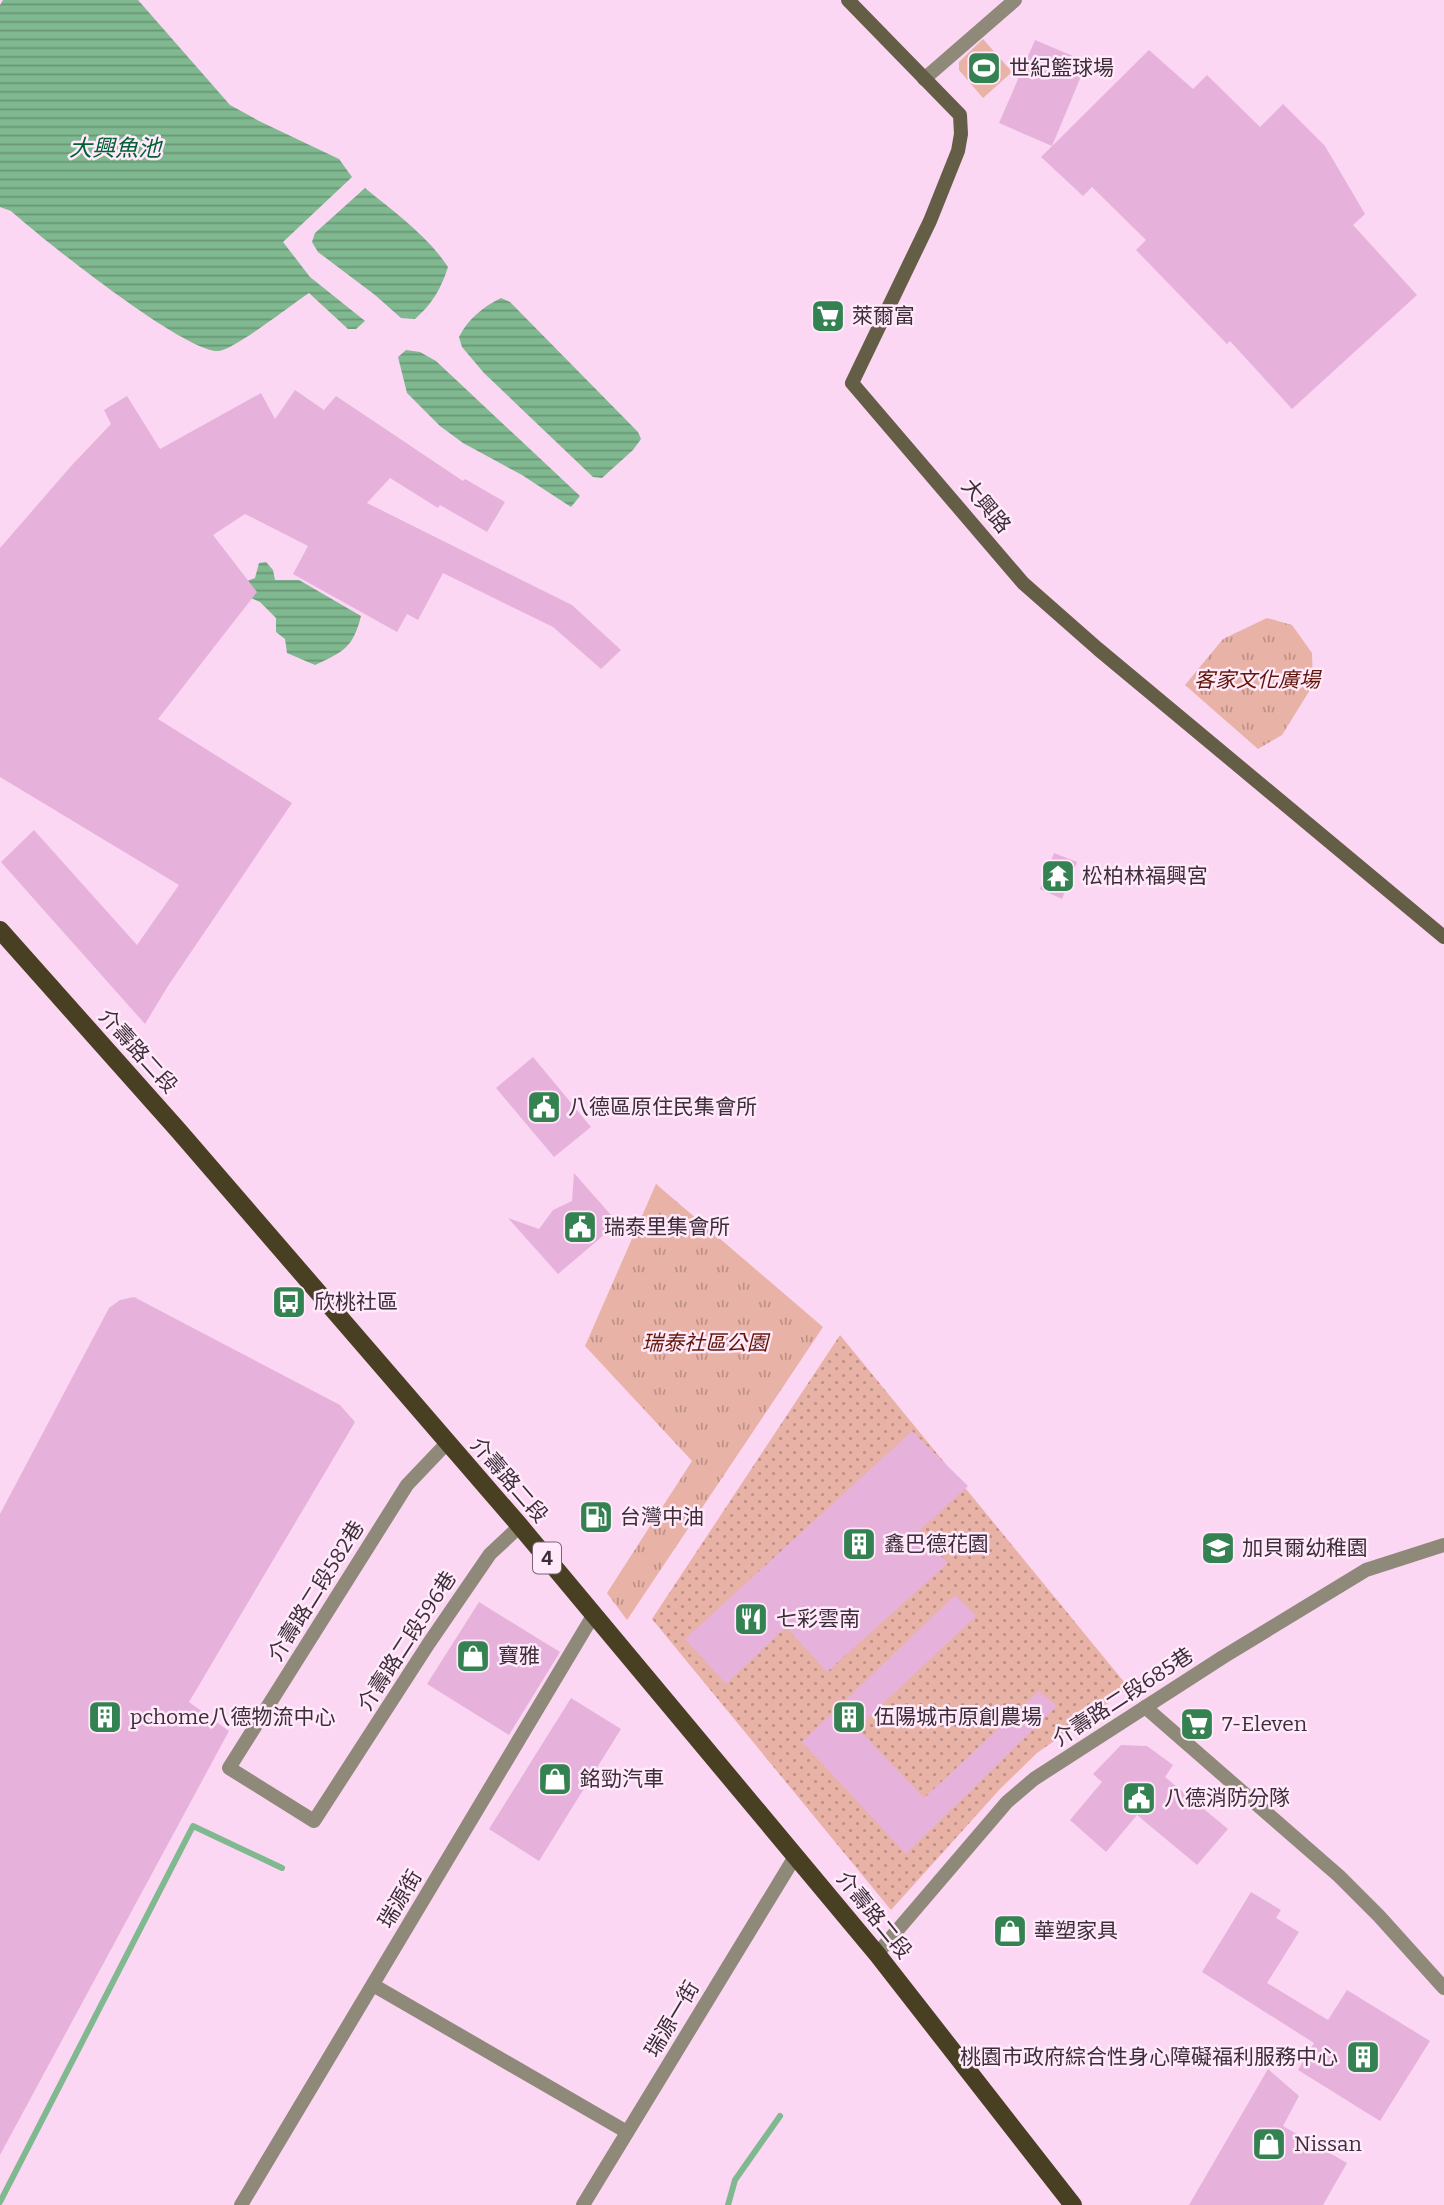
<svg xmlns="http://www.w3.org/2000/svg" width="1444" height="2205" font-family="Bitter,'Noto Sans TC',serif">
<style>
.grass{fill:#e8b2a6}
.park{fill:url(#park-tufts)}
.garden{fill:url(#garden-dots)}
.water{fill:url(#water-rules)}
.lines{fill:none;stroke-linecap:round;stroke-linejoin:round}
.stream{stroke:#80b890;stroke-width:6}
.building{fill:#e6b2dc}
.street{stroke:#8e8978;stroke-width:14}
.secondary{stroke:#655e46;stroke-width:14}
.primary{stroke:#494023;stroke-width:18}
.labels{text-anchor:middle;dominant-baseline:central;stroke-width:5;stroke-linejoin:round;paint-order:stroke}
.shield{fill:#ffe9fa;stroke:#766673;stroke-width:2}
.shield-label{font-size:19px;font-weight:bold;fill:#3c2e39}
.poi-label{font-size:21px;fill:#3c2e39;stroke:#ffe9fa;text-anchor:start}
.street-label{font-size:21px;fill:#3c2e39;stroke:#ffe9fa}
.park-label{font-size:21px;font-style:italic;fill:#621506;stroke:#ffe9fa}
.water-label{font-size:23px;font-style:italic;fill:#006232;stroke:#ffe9fa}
</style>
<defs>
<pattern id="park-tufts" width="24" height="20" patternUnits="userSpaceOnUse" patternTransform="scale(1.75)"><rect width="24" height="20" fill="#e8b2a6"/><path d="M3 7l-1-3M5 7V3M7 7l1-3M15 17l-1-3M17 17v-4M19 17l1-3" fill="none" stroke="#bd9188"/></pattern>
<pattern id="garden-dots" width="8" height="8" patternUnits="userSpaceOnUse" patternTransform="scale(1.75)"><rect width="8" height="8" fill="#e8b2a6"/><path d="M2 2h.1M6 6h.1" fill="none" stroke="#bd9188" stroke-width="1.8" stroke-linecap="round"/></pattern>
<pattern id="water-rules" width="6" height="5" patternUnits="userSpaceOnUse" patternTransform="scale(1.75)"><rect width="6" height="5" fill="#80b890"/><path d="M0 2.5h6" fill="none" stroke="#6a9677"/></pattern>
</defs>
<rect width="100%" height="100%" fill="#fbd7f3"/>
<polygon class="grass" points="983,39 1012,72 983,98 959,70 959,62"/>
<g class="park">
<polygon points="1267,618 1292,625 1312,653 1313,685 1282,735 1258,749 1185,685 1223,639"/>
<polygon points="656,1184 823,1327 627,1620 607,1593 692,1461 585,1346"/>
</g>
<polygon class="garden" points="840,1335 1129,1688 1037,1753 1000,1789 891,1910 652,1619"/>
<g class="water">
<path d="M3,0H138L230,105L259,121L339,159L352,177L283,242L310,277L365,321L356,329H348L309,293C291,305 235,349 219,351C186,354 41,238 11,211L0,207V5Z"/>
<path d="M365,188C394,212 427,235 448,267C441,289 432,304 415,319L401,318L375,295L318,252L312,242L315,233Z"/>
<path d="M501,298L510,302L638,432L641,439L633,450L602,478L593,477L484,373L462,347L459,337C468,319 483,307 501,298Z"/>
<polygon points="406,350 420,352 436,361 580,496 571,507 522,475 463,443 440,426 407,393 398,357"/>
<path d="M266,562L273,570L275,580H299L361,616C353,648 343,652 315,665L287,653L285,639L276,632V618L260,602L251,598L247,581L255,578L259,563Z"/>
</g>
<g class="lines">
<g class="stream">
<polyline points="0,2202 193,1826 282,1868"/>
<polyline points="728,2205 735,2180 780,2116"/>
</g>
</g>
<g class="building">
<polygon points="1035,40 1087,62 1052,146 999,123"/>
<polygon points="1149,50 1193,89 1207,75 1260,127 1283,104 1325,146 1365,214 1353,225 1417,295 1292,409 1230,341 1227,344 1136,250 1146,240 1092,187 1083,196 1041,157"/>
<polygon points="295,390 324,410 336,396 463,481 465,479 505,502 487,532 440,505 438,508 390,478 367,503 572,605 621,650 601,669 553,627 443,573 418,620 407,614 397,632 293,574 308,546 245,514 213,535 257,592 158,719 292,803 168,986 145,1024 1,862 34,830 137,945 179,885 0,777 0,548 72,465 111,424 104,410 127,396 160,449 261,393 275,419"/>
<polygon points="1054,853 1077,862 1062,899 1040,889"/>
<polygon points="533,1057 591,1127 554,1157 496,1088"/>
<polygon points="574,1173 618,1223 558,1274 508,1218 539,1229 553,1210 572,1201"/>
<polygon points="134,1297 340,1405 355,1422 189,1702 229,1731 0,2155 0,1514 109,1308 120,1300"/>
<polygon points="912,1431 968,1486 917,1533 948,1563 827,1672 786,1627 726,1684 685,1639"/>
<polygon points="955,1595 976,1616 857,1728 924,1798 1039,1691 1057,1706 906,1854 802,1742"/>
<polygon points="479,1602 560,1652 509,1735 427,1684"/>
<polygon points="571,1698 621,1729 539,1861 489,1829"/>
<polygon points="1121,1745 1147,1746 1173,1765 1165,1777 1228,1829 1197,1865 1137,1815 1106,1852 1070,1820 1102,1782 1093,1774"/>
<polygon points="1251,1892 1281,1910 1276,1918 1299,1932 1267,1983 1328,2020 1347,1990 1430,2041 1380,2121 1298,2070 1314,2043 1202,1972"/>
<polygon points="1268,2069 1299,2096 1283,2126 1347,2163 1323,2205 1189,2205"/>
</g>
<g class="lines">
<g class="street">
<polyline points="924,79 1015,0"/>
<polyline points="447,1443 407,1485 229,1768 314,1821 429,1643 490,1554 520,1526"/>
<polyline points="1145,1707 1339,1876 1379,1916 1444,1988"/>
<polyline points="877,1954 1007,1802 1034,1779 1223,1657 1366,1570 1444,1545"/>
<polyline points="373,1985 627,2132"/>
<polyline points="241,2205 594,1614"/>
<polyline points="583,2205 796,1855"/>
</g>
<polyline class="secondary" points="848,0 960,115 961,134 958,151 930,221 852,383 1023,583 1098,649 1444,937"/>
<polyline class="primary" points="0,930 178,1130 520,1526 877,1954 1073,2205"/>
</g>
<defs>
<g id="stadium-square" transform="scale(1.75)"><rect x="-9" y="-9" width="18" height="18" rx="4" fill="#348151" stroke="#ffe9fa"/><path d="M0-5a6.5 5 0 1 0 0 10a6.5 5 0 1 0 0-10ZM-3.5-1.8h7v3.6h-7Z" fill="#fff"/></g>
<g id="supermarket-square" transform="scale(1.75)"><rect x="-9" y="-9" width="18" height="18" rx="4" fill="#348151" stroke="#ffe9fa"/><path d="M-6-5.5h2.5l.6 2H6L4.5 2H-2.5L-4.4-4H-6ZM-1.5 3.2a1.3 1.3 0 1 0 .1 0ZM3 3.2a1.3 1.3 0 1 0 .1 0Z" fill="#fff"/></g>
<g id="temple-square" transform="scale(1.75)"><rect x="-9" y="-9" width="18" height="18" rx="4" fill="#348151" stroke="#ffe9fa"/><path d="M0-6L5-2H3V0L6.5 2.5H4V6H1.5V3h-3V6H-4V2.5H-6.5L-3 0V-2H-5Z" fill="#fff"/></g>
<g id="civic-square" transform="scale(1.75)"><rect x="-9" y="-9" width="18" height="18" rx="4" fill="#348151" stroke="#ffe9fa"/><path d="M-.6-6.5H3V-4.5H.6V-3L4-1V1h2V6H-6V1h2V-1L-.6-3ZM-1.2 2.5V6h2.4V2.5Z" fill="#fff"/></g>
<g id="bus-square" transform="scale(1.75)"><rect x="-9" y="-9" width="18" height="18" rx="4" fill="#348151" stroke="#ffe9fa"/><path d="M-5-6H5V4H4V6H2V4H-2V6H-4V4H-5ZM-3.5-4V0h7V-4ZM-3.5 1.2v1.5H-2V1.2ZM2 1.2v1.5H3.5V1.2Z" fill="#fff"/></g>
<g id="fuel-square" transform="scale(1.75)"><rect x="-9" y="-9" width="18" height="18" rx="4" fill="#348151" stroke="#ffe9fa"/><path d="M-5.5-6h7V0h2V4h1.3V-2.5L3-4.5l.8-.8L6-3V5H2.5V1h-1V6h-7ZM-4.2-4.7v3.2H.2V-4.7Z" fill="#fff"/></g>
<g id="building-square" transform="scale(1.75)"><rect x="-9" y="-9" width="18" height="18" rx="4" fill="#348151" stroke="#ffe9fa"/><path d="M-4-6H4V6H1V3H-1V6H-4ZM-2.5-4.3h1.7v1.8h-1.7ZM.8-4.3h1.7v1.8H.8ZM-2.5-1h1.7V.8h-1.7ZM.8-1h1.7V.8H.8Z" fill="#fff"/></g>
<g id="school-square" transform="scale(1.75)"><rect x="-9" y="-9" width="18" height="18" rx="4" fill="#348151" stroke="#ffe9fa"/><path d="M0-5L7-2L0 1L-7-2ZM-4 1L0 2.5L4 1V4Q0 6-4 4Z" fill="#fff"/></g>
<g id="restaurant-square" transform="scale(1.75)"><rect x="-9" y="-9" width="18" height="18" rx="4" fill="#348151" stroke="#ffe9fa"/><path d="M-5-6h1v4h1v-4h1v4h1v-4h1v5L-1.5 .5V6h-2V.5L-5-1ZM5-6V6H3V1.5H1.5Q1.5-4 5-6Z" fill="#fff"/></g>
<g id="shop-square" transform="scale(1.75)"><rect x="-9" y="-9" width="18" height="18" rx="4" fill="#348151" stroke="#ffe9fa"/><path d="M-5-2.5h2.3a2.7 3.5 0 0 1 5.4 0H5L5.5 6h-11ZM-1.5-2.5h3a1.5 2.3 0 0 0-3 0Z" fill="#fff"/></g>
</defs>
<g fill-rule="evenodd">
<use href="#stadium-square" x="984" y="68"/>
<use href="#supermarket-square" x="828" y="316"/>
<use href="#temple-square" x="1058" y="876"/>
<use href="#civic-square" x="544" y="1107"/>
<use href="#civic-square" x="580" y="1227"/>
<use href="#bus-square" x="289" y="1302"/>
<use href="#fuel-square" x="596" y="1517"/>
<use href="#building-square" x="859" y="1544"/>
<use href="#school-square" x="1218" y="1548"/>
<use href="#restaurant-square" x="751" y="1619"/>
<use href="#shop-square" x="473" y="1656"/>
<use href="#building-square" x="105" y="1717"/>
<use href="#building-square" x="849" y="1717"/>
<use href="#supermarket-square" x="1197" y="1724"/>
<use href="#shop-square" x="555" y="1779"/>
<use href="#civic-square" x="1139" y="1798"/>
<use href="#shop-square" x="1010" y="1931"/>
<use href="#building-square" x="1363" y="2057"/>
<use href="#shop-square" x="1269" y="2144"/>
</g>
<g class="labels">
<rect class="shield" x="533" y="1542.5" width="28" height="31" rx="5"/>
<g class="shield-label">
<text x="547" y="1558">4</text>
</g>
<g class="poi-label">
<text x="1009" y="68">世紀籃球場</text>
<text x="852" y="316">萊爾富</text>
<text x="1082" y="876">松柏林福興宮</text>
<text x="568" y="1107">八德區原住民集會所</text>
<text x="604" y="1227">瑞泰里集會所</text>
<text x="314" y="1302">欣桃社區</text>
<text x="620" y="1517">台灣中油</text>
<text x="884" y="1544">鑫巴德花園</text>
<text x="1242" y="1548">加貝爾幼稚園</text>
<text x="776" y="1619">七彩雲南</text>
<text x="498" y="1656">寶雅</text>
<text x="130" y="1717">pchome八德物流中心</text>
<text x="874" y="1717">伍陽城市原創農場</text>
<text x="1222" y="1724">7-Eleven</text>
<text x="580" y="1779">銘勁汽車</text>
<text x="1164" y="1798">八德消防分隊</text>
<text x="1034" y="1931">華塑家具</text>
<text x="1338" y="2057" text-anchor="end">桃園市政府綜合性身心障礙福利服務中心</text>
<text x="1294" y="2144">Nissan</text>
</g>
<g class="street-label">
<text transform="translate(986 506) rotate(50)">大興路</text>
<text transform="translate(138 1051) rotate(48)">介壽路二段</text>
<text transform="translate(509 1480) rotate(49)">介壽路二段</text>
<text transform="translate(316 1591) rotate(-58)">介壽路二段582巷</text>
<text transform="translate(407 1641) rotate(-57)">介壽路二段596巷</text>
<text transform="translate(1123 1697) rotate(-33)">介壽路二段685巷</text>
<text transform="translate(400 1899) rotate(-59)">瑞源街</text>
<text transform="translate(874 1915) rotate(51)">介壽路二段</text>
<text transform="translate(672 2019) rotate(-59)">瑞源一街</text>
</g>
<g class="park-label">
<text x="1257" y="680">客家文化廣場</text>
<text x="705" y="1343">瑞泰社區公園</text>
</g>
<g class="water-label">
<text x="115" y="148">大興魚池</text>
</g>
</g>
</svg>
